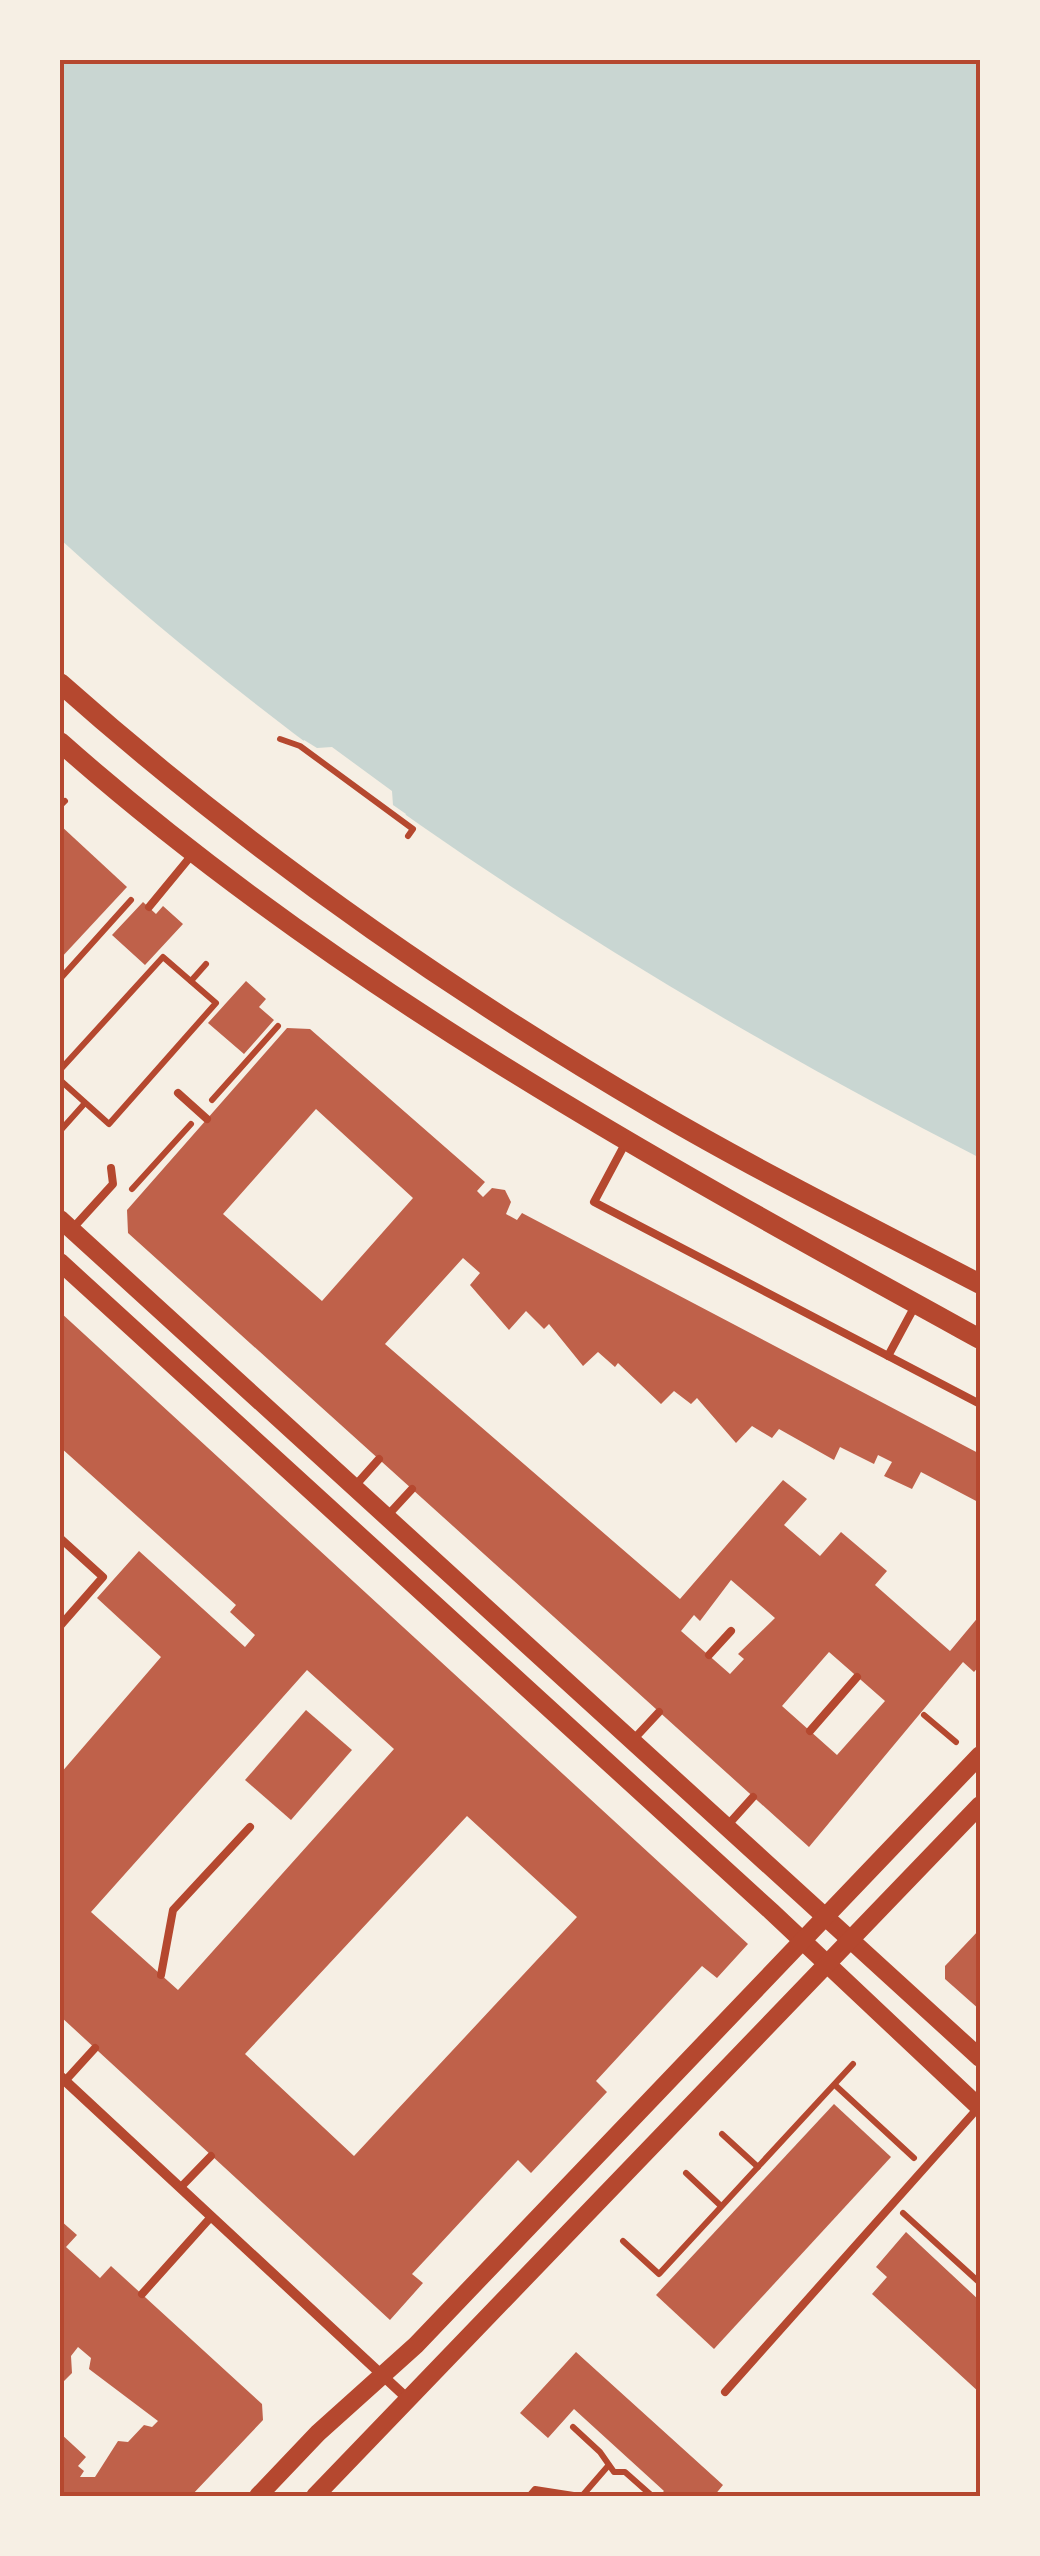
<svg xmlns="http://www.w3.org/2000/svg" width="1040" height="2556" font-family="Overpass,sans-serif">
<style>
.water{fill:#c9d6d2}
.pier{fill:#f6efe4}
.building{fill:#bf614a;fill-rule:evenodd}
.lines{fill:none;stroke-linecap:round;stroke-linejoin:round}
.path{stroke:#b5482f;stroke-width:6}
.service{stroke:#b5482f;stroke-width:8}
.minor{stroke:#b5482f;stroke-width:10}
.tertiary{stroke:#b5482f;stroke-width:18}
.secondary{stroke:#b5482f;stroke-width:20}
.neatline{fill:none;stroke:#b5482f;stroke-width:4}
</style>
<rect width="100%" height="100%" fill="#f6efe4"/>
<path class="water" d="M60,60H980V1158C657,993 327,784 60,539Z"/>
<polygon class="pier" points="304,740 317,748 332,747 392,791 393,805 406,814 403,818 302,744"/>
<g class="building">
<polygon points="60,825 127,887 60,959"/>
<polygon points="143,902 156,914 163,906 183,924 145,965 112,935"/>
<polygon points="246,981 266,999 259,1007 274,1020 244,1054 208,1023"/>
<path d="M287,1028L310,1029L485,1182L477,1191L483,1197L492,1188L505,1190L511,1202L506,1214L517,1220L522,1213L980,1454V1503L921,1472L912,1489L884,1476L892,1462L878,1455L874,1464L840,1447L834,1460L779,1429L772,1438L752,1426L736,1443L697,1398L691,1404L674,1391L661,1404L618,1363L615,1367L598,1352L583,1366L549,1324L544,1329L526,1311L509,1330L470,1285L480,1273L463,1258L385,1344L680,1599L783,1480L807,1499L784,1525L820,1556L841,1532L887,1571L875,1585L950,1651L980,1615V1665L974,1672L963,1662L809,1847L128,1233L127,1210ZM316,1109L413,1198L322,1301L223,1214ZM731,1580L775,1618L738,1654L744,1659L730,1674L681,1631L694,1615L700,1621ZM829,1652L885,1701L837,1755L782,1706Z"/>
<path d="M60,1312L748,1944L717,1978L702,1966L596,2081L607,2092L531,2173L518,2160L412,2274L423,2283L390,2320L60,2016V1774L161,1657L97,1598L139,1551L245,1647L255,1635L230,1612L236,1605L60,1447ZM307,1670L394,1749L178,1990L91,1912ZM467,1816L577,1917L354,2156L245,2054Z"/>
<polygon points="306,1710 352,1750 291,1820 245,1780"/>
<polygon points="980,1929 980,2010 945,1979 945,1966"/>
<polygon points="834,2104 891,2157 714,2349 656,2295"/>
<polygon points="60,2220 77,2235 66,2247 100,2278 111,2266 262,2404 263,2420 191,2496 60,2496 60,2433 86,2457 78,2466 84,2471 80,2477 95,2477 118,2441 128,2442 144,2425 152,2427 158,2421 89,2369 91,2358 78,2347 71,2356 72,2373 60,2385"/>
<polygon points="906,2232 980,2301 980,2393 872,2294 887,2277 876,2267"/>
<polygon points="576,2352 723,2485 714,2496 659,2496 664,2491 574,2409 548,2438 520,2413"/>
</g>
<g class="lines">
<g class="path">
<polyline points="280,739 300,746 413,829 408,836"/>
<polyline points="60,806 65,801"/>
<polyline points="60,979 131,900"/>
<polyline points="191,981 206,964"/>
<polyline points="60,1070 163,957 216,1003 109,1124 60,1080"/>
<polyline points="212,1100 278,1026"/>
<polyline points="60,1131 85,1103"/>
<polyline points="132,1189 191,1124"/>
<polyline points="924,1715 956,1742"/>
<polyline points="835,2085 914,2158"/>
<polyline points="722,2134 758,2167"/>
<polyline points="686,2173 721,2206"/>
<polyline points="903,2213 980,2283"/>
<polyline points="623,2241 659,2274 853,2064"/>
<polyline points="573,2427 600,2452 614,2472 625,2472 651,2495"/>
<polyline points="529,2496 535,2489 580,2496"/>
<polyline points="582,2496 608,2466"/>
</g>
<g class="service">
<polyline points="149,907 191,856"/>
<polyline points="178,1093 207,1119"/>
<polyline points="626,1142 594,1202 980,1404"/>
<polyline points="73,1228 113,1184 111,1168"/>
<polyline points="888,1356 916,1304"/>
<polyline points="354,1487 379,1459"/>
<polyline points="388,1515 412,1489"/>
<polyline points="60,1538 103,1577 60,1626"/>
<polyline points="709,1655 731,1631"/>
<polyline points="810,1731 857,1677"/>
<polyline points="632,1741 659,1712"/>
<polyline points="726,1827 753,1797"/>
<polyline points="161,1975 173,1910 250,1827"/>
<polyline points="65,2081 95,2048"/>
<polyline points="180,2188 211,2156"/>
<polyline points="142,2294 211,2217"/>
<polyline points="725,2392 978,2108"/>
</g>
<polyline class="minor" points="60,2076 409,2400"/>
<g class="tertiary">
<polyline points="60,1219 980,2058"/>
<polyline points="60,1262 772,1912 980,2108"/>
<polyline points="258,2496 318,2433 416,2345 980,1755"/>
<polyline points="315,2496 980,1805"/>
</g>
<g class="secondary">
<path d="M60,683C242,845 444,987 654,1110C760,1172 871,1227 980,1284"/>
<path d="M60,742C335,986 660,1163 980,1339"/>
</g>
</g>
<rect width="1040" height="2556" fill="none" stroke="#f6efe4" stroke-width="125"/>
<rect x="62" y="62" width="916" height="2432" class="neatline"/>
</svg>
